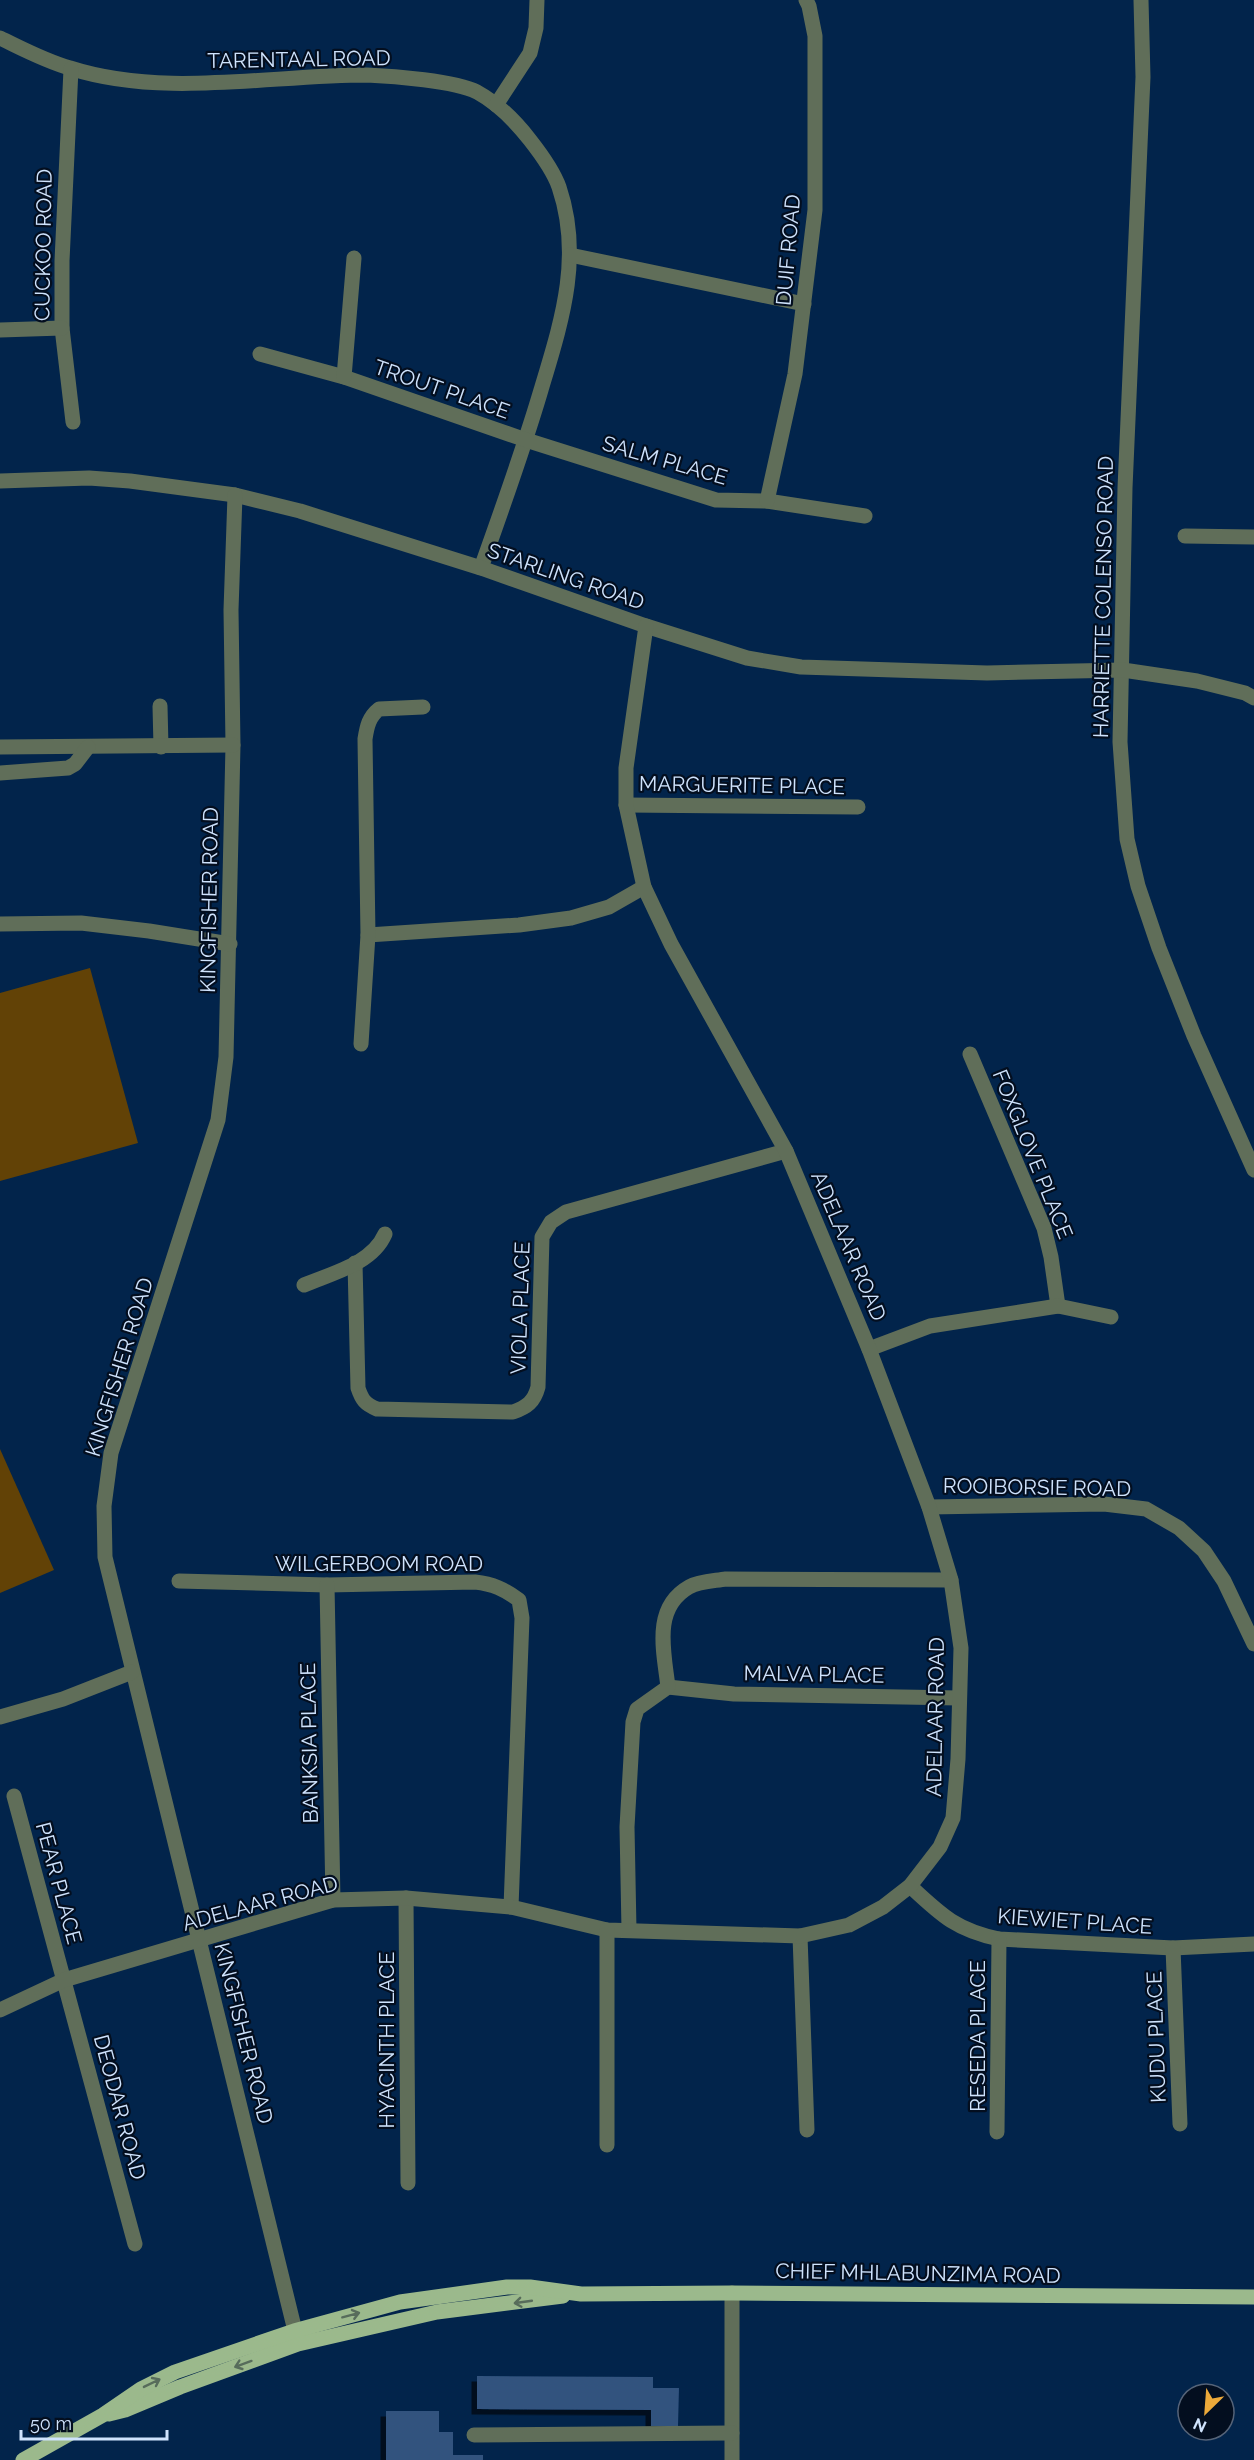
<svg xmlns="http://www.w3.org/2000/svg" width="1254" height="2460" font-family="Raleway,sans-serif">
<style>
.grass{fill:#624206}
.building{fill:#30527e;filter:url(#shadow)}
.lines{fill:none;stroke-linecap:round;stroke-linejoin:round}
.minor{stroke:#606e59;stroke-width:15}
.major{stroke:#9bb98c;stroke-width:15}
.oneway{stroke:#576c5b}
.labels{text-anchor:middle;dominant-baseline:central;stroke-width:4.5;stroke-linejoin:round;paint-order:stroke}
.street-label{font-size:21px;fill:#cfe3fd;stroke:#030e1f}
</style>
<defs>
<filter id="shadow"><feDropShadow dx="-5.5" dy="5.5" stdDeviation="0" flood-color="#0009"/></filter>
</defs>
<rect width="100%" height="100%" fill="#02244b"/>
<g class="grass">
<polygon points="90,968 138,1143 0,1181 0,993"/>
<polygon points="0,1449 54,1570 0,1593"/>
</g>
<g class="building">
<polygon points="477,2376 653,2377 653,2388 679,2388 678,2426 651,2426 651,2410 477,2409"/>
<polygon points="386,2411 439,2411 439,2432 453,2432 453,2455 483,2455 483,2460 386,2460"/>
</g>
<g class="lines">
<g class="minor">
<polyline points="1141,0 1143,77 1125,488 1120,742 1127,839 1138,886 1159,948 1194,1036 1254,1170"/>
<path d="M0,38C23,49 45,61 70,68C163,98 271,75 367,75C394,76 455,81 477,92C497,103 516,122 530,140C541,154 553,170 559,187C583,258 561,323 541,390C523,451 502,509 481,568"/>
<polyline points="71,69 62,261 62,328 73,422"/>
<polyline points="496,105 530,53 536,28 537,0"/>
<polyline points="570,255 804,304"/>
<polyline points="0,330 62,328"/>
<polyline points="260,354 344,377 526,440 716,500 767,501 865,516"/>
<polyline points="344,377 354,258"/>
<polyline points="0,481 89,478 130,481 235,495 300,511 481,568 646,626 747,658 801,667 987,673 1123,670 1197,681 1245,693 1254,698"/>
<polyline points="235,495 231,610 233,745 226,1057 218,1120 111,1453 104,1506 105,1557 298,2343"/>
<polyline points="767,501 795,374 815,210 815,36 809,6 806,0"/>
<polyline points="1185,536 1254,537"/>
<polyline points="160,706 161,747"/>
<polyline points="0,747 233,745"/>
<polyline points="0,773 68,768 75,764 88,747"/>
<polyline points="626,805 858,807"/>
<polyline points="0,924 81,923 149,931 230,944"/>
<polyline points="368,935 519,925 571,918 609,907 644,887"/>
<path d="M361,1044L368,935L365,739C367,726 369,717 379,709L423,707"/>
<polyline points="970,1054 1044,1228 1051,1257 1058,1306"/>
<path d="M355,1263L358,1388C362,1400 365,1404 377,1409L513,1412C527,1407 534,1402 538,1387L542,1237L551,1222L566,1212L786,1151"/>
<path d="M304,1285C332,1273 372,1264 385,1234"/>
<polyline points="869,1349 930,1326 1058,1306 1111,1317"/>
<polyline points="929,1507 1104,1504 1146,1509 1179,1528 1204,1551 1224,1581 1254,1644"/>
<path d="M179,1581L327,1585L475,1582C493,1584 504,1589 519,1600L522,1618L511,1907"/>
<polyline points="327,1585 333,1900"/>
<polyline points="668,1687 734,1694 959,1698"/>
<polyline points="0,1717 63,1699 132,1672"/>
<polyline points="14,1796 135,2244"/>
<path d="M910,1886C941,1915 956,1930 999,1939L1173,1948L1254,1944"/>
<polyline points="406,1898 408,2183"/>
<path d="M629,1930L627,1827L633,1722L637,1709L668,1687C664,1652 652,1608 689,1587C699,1581 714,1581 726,1579L951,1580"/>
<polyline points="800,1936 807,2130"/>
<polyline points="1173,1948 1180,2124"/>
<polyline points="0,2010 64,1980 333,1900 406,1898 511,1907 607,1930 800,1936 849,1925 883,1907 910,1886 940,1847 953,1818 958,1759 961,1648 951,1580 929,1507 869,1349 786,1151 671,944 644,887 626,805 626,768 646,626"/>
<polyline points="997,2132 999,1939"/>
<polyline points="607,2145 607,1930"/>
<polyline points="732,2293 732,2460"/>
<polyline points="474,2435 732,2433"/>
</g>
<g class="major">
<polyline points="109,2414 125,2410 180,2387 298,2344 437,2312 563,2296"/>
<polyline points="23,2460 103,2415 141,2389 175,2372 294,2331 400,2302 507,2287 530,2287 581,2294 732,2293 1254,2297"/>
</g>
</g>
<defs><path id="oneway-shaft" d="M-6 0H5M1.5-3L5.5 0L1.5 3" fill="none" stroke-width="1.6" stroke-linecap="round" stroke-linejoin="round" transform="scale(1.5)"/></defs>
<g class="oneway">
<use href="#oneway-shaft" transform="translate(523 2302) rotate(172)"/>
<use href="#oneway-shaft" transform="translate(351 2315) rotate(-15)"/>
<use href="#oneway-shaft" transform="translate(243 2364) rotate(160)"/>
<use href="#oneway-shaft" transform="translate(152 2383) rotate(-26)"/>
</g>
<g class="labels">
<g class="street-label">
<text transform="translate(299 59) rotate(-1)">TARENTAAL ROAD</text>
<text transform="translate(43 245) rotate(-89)">CUCKOO ROAD</text>
<text transform="translate(788 250) rotate(-85)">DUIF ROAD</text>
<text transform="translate(442 389) rotate(19)">TROUT PLACE</text>
<text transform="translate(665 460) rotate(16)">SALM PLACE</text>
<text transform="translate(566 576) rotate(19)">STARLING ROAD</text>
<text transform="translate(1103 597) rotate(-89)">HARRIETTE COLENSO ROAD</text>
<text transform="translate(742 785) rotate(1)">MARGUERITE PLACE</text>
<text transform="translate(209 900) rotate(-89)">KINGFISHER ROAD</text>
<text transform="translate(1033 1154) rotate(68)">FOXGLOVE PLACE</text>
<text transform="translate(849 1246) rotate(67)">ADELAAR ROAD</text>
<text transform="translate(520 1308) rotate(-88)">VIOLA PLACE</text>
<text transform="translate(119 1367) rotate(-73)">KINGFISHER ROAD</text>
<text transform="translate(1037 1487) rotate(1)">ROOIBORSIE ROAD</text>
<text x="379" y="1563">WILGERBOOM ROAD</text>
<text transform="translate(814 1674) rotate(1)">MALVA PLACE</text>
<text transform="translate(935 1717) rotate(-89)">ADELAAR ROAD</text>
<text transform="translate(309 1743) rotate(-91)">BANKSIA PLACE</text>
<text transform="translate(59 1883) rotate(75)">PEAR PLACE</text>
<text transform="translate(260 1903) rotate(-15)">ADELAAR ROAD</text>
<text transform="translate(1075 1921) rotate(4)">KIEWIET PLACE</text>
<text transform="translate(244 2033) rotate(76)">KINGFISHER ROAD</text>
<text transform="translate(977 2036) rotate(-90)">RESEDA PLACE</text>
<text transform="translate(1156 2037) rotate(-92)">KUDU PLACE</text>
<text transform="translate(386 2040) rotate(-90)">HYACINTH PLACE</text>
<text transform="translate(120 2107) rotate(75)">DEODAR ROAD</text>
<text transform="translate(918 2273) rotate(1)">CHIEF MHLABUNZIMA ROAD</text>
</g>
</g>
<g transform="translate(1206 2412) rotate(205)"><circle r="28" fill="#030e1f" stroke="#556378" stroke-width="1.5"/>
<path d="M0-4.5L10 22L0 15L-10 22Z" fill="#eca93a"/>
<text y="-9" font-size="16" font-weight="bold" text-anchor="middle" fill="#cfe3fd">N</text>
</g>
<path d="M21 2430v9h146v-9" fill="none" stroke="#cfe3fd" stroke-width="3"/>
<text x="30" y="2430" font-size="18" fill="#cfe3fd" stroke="#030e1f" stroke-width="4.5" paint-order="stroke">50 m</text>
</svg>
